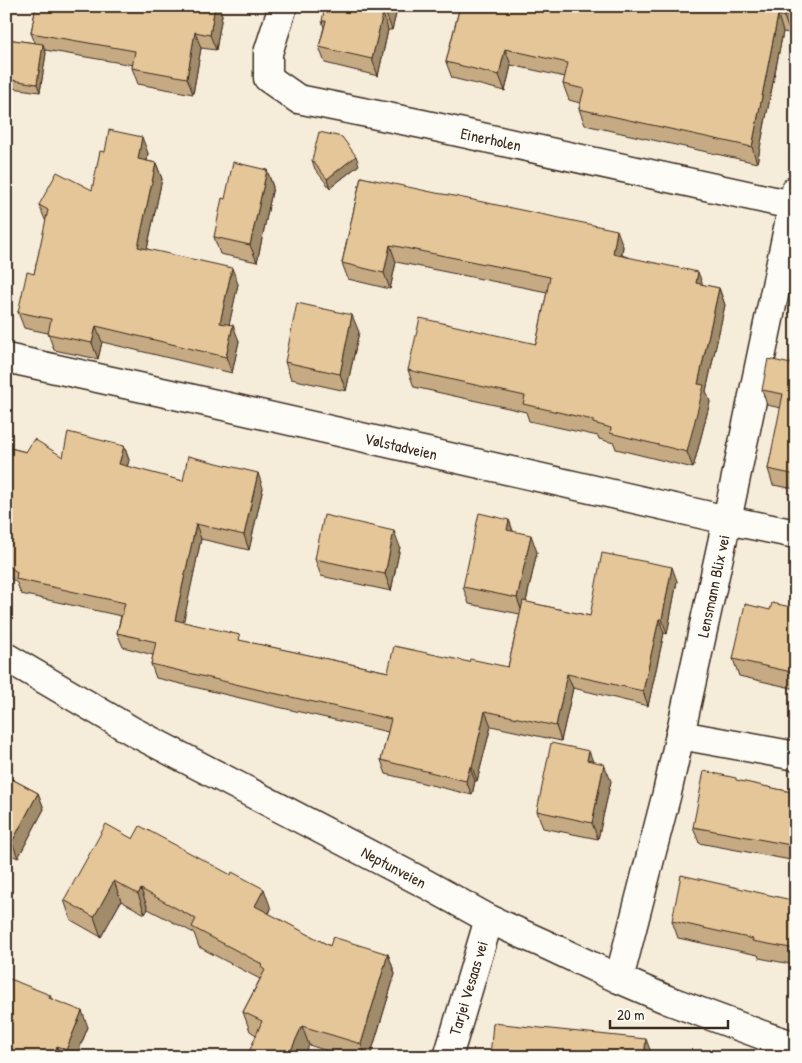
<svg xmlns="http://www.w3.org/2000/svg" width="802" height="1063" font-family="'Patrick Hand',sans-serif">
<style>
.lines{fill:none;stroke-linecap:round;stroke-linejoin:round}
.minor-casing{stroke:#3b2a1e;stroke-width:31}
.minor{stroke:#fdfcf7;stroke-width:28}
.wall{fill:#c5aa83;stroke:#3b2a1e}
.shaded-wall{fill:#a08b6a;stroke:#3b2a1e}
.building{fill:#e5c698;stroke:#3b2a1e}
.labels{text-anchor:middle;dominant-baseline:central;stroke-width:4;stroke-linejoin:round;paint-order:stroke}
.street-label{font-size:16px;fill:#3b2a1e;stroke:#fdfcf7}
</style>
<rect width="100%" height="100%" fill="#f6ecda"/>
<filter id="ink" filterUnits="userSpaceOnUse"><feTurbulence type="fractalNoise" baseFrequency=".02" numOctaves="2"/><feDisplacementMap in="SourceGraphic" scale="10" xChannelSelector="R" yChannelSelector="G"/><feConvolveMatrix kernelMatrix="1 2 1 2 8 2 1 2 1" color-interpolation-filters="sRGB"/></filter>
<g filter="url(#ink)">
<g class="lines">
<g class="minor-casing">
<g id="minor">
<polyline points="283,6 268,53 268,78 298,99 422,124 792,205"/>
<polyline points="6,358 189,398 727,520 796,534"/>
<polyline points="6,657 134,732 426,884 489,919 551,947 619,979 668,1000 765,1036 796,1046"/>
<polyline points="680,735 796,756"/>
<polyline points="619,979 667,793 680,735 727,520 796,190"/>
<polyline points="448,1057 489,919"/>
</g>
</g>
<use href="#minor" class="minor"/>
</g>
<g class="wall">
<polygon points="36,6 219,6 222,15 216,50 201,48 193,94 138,84 132,68 133,65 45,50 46,53 40,92 6,87 6,39 35,43 31,33"/>
<polygon points="398,6 392,30 388,30 378,76 325,63 319,47 324,27 322,21"/>
<polygon points="460,6 795,6 790,33 783,32 757,163 585,125 579,109 580,103 569,100 563,84 565,77 511,65 505,91 452,78 446,62"/>
<polygon points="105,152 148,153 147,161 156,163 162,179 147,249 238,284 229,324 239,341 232,373 102,342 98,359 54,350 48,333 24,328 18,312 34,274 46,222 39,205 92,190"/>
<polygon points="312,160 359,165 330,188 315,169"/>
<polygon points="267,170 273,187 257,262 220,254 214,237 225,199"/>
<polygon points="361,177 623,246 622,255 703,285 719,288 725,305 706,391 710,402 693,468 616,449 614,443 599,439 598,436 529,421 526,412 414,387 408,370 536,344 547,292 396,262 390,289 348,279 342,263"/>
<polygon points="359,332 346,391 291,379 285,362"/>
<polygon points="796,341 796,489 773,485 768,469 781,408 767,405 762,390 791,364"/>
<polygon points="124,446 129,460 127,467 183,481 263,488 249,550 201,539 183,622 242,641 388,672 469,662 508,667 520,614 469,604 463,587 509,520 513,531 537,552 526,602 590,616 677,581 667,634 664,633 648,706 573,688 561,741 491,726 477,781 475,781 472,795 386,774 381,760 388,732 278,707 156,678 151,664 153,655 123,647 117,633 121,616 21,594 17,583 6,575 6,447 26,452 63,457"/>
<polygon points="400,547 391,591 321,576 315,559"/>
<polygon points="796,608 796,689 739,676 733,659 770,610"/>
<polygon points="6,776 38,793 44,809 18,858 6,853"/>
<polygon points="611,781 598,839 543,828 537,811"/>
<polygon points="738,781 796,793 796,861 699,843 693,827"/>
<polygon points="133,839 271,909 269,914 330,946 388,954 395,974 370,1057 345,1057 309,1045 256,1035 250,1031 243,1012 260,979 199,947 194,933 148,909 145,914 121,901 101,937 71,920 64,900"/>
<polygon points="796,901 796,965 759,958 758,955 678,938 672,921"/>
<polygon points="50,995 51,998 88,1027 76,1057 6,1057"/>
</g>
<g class="shaded-wall">
<polygon points="215,6 219,6 222,15 216,50 210,35"/>
<polygon points="388,6 398,6 392,30 386,14"/>
<polygon points="786,6 795,6 790,33 784,17"/>
<polygon points="383,13 388,30 378,76 372,59"/>
<polygon points="778,15 783,32 757,163 752,147"/>
<polygon points="195,32 201,48 193,94 187,78"/>
<polygon points="43,44 46,53 40,92 37,84"/>
<polygon points="505,49 511,65 505,91 499,75"/>
<polygon points="142,137 148,153 144,175 138,159"/>
<polygon points="356,156 359,165 330,188 327,179"/>
<polygon points="156,163 162,179 144,263 138,247"/>
<polygon points="267,170 273,187 257,262 250,245"/>
<polygon points="617,230 623,246 619,270 613,254"/>
<polygon points="390,245 396,262 390,289 384,273"/>
<polygon points="232,268 238,284 226,339 220,323"/>
<polygon points="698,272 704,288 696,283"/>
<polygon points="719,288 725,305 706,391 710,402 693,468 687,452 698,384"/>
<polygon points="352,315 359,332 346,391 340,374"/>
<polygon points="233,325 239,341 232,373 226,357"/>
<polygon points="96,326 102,342 98,359 92,343"/>
<polygon points="124,446 129,460 124,479 119,464"/>
<polygon points="258,473 263,488 249,550 244,535"/>
<polygon points="509,520 515,537 507,530"/>
<polygon points="196,524 201,539 181,634 175,620"/>
<polygon points="394,531 400,547 391,591 385,574"/>
<polygon points="531,535 537,552 523,615 517,598"/>
<polygon points="672,567 677,581 667,634 662,619"/>
<polygon points="659,619 664,633 648,706 643,691"/>
<polygon points="567,674 573,688 561,741 556,726"/>
<polygon points="485,711 491,726 477,781 472,767"/>
<polygon points="589,751 595,767 587,760"/>
<polygon points="604,764 611,781 598,839 592,823"/>
<polygon points="470,767 475,781 472,795 466,781"/>
<polygon points="38,793 44,809 18,858 12,842"/>
<polygon points="114,881 121,901 101,937 94,917"/>
<polygon points="141,889 148,909 145,914 138,894"/>
<polygon points="264,889 271,909 262,926 255,906"/>
<polygon points="388,954 395,974 370,1057 365,1057 361,1044"/>
<polygon points="82,1011 88,1027 76,1057 69,1057 66,1050"/>
<polygon points="302,1026 309,1045 304,1057 288,1057"/>
<polygon points="646,1039 652,1055 652,1057 644,1057"/>
<polygon points="57,1046 61,1057 53,1057"/>
</g>
<g class="building">
<polygon points="36,6 215,6 210,35 195,32 187,78 132,68 135,51 31,33"/>
<polygon points="325,6 388,6 386,14 383,13 372,59 319,47 326,21 322,21"/>
<polygon points="460,6 786,6 784,17 778,15 752,147 579,109 584,89 563,84 568,63 505,49 499,75 446,62"/>
<polygon points="6,39 43,44 37,84 6,79"/>
<polygon points="109,130 142,137 138,159 156,163 138,247 232,268 220,323 233,325 226,357 96,326 92,343 48,334 51,319 18,312 27,272 34,274 48,210 39,205 57,172 92,190 100,151 105,152"/>
<polygon points="319,132 342,137 356,156 327,179 312,160"/>
<polygon points="233,162 267,170 250,245 214,237 222,198 225,199"/>
<polygon points="361,177 436,193 449,195 617,230 613,254 698,272 696,283 719,288 698,384 704,385 687,452 610,433 611,428 593,423 593,420 523,404 525,396 408,370 420,318 536,344 550,277 390,245 384,273 342,263"/>
<polygon points="297,303 352,315 340,374 285,362"/>
<polygon points="796,341 796,475 768,469 783,394 762,390 768,359 791,364"/>
<polygon points="68,432 124,446 119,464 183,481 188,456 258,473 244,535 196,524 175,620 240,635 239,640 388,672 394,646 469,662 470,659 508,667 523,601 590,616 602,553 672,567 662,619 659,619 643,691 567,674 556,726 485,711 472,767 470,767 466,781 381,760 391,719 273,693 151,664 156,642 117,633 125,603 16,579 17,572 6,564 6,447 26,452 34,439 63,457"/>
<polygon points="479,513 509,520 507,530 531,535 517,598 463,587"/>
<polygon points="324,515 394,531 385,574 315,559"/>
<polygon points="772,603 796,608 796,673 733,659 745,604 770,610"/>
<polygon points="551,743 589,751 587,760 604,764 592,823 537,811"/>
<polygon points="704,771 736,778 736,780 796,793 796,846 693,827"/>
<polygon points="6,776 38,793 12,842 6,840"/>
<polygon points="106,824 133,839 140,826 231,875 232,872 264,889 255,906 330,946 333,937 388,954 361,1044 302,1026 288,1057 247,1057 262,1021 243,1012 265,970 261,967 262,964 192,927 196,919 141,889 138,894 114,881 94,917 64,900"/>
<polygon points="681,875 796,901 796,949 752,941 753,939 672,921"/>
<polygon points="10,979 50,995 49,998 82,1011 66,1050 57,1046 53,1057 6,1057 6,989"/>
<polygon points="493,1023 646,1039 644,1057 490,1057"/>
</g>
</g>
<g class="labels">
<g class="street-label">
<text transform="translate(491 139) rotate(12)">Einerholen</text>
<text transform="translate(401 446) rotate(13)">Vølstadveien</text>
<text transform="translate(713 586) rotate(-78)">Lensmann Blix vei</text>
<text transform="translate(394 867) rotate(28)">Neptunveien</text>
<text transform="translate(468 988) rotate(-73)">Tarjei Vesaas vei</text>
</g>
</g>
<rect width="802" height="1063" fill="none" stroke="#fdfcf7" stroke-width="25"/>
<rect x="12" y="12" width="777" height="1038" fill="none" stroke="#3b2a1e" stroke-width="2" filter="url(#ink)"/>
<path d="M610 1020v8h118v-8" fill="none" stroke="#3b2a1e" stroke-width="2.5"/>
<text x="617" y="1020" font-size="15" fill="#3b2a1e" stroke="#fdfcf7" stroke-width="4" paint-order="stroke">20 m</text>
</svg>
